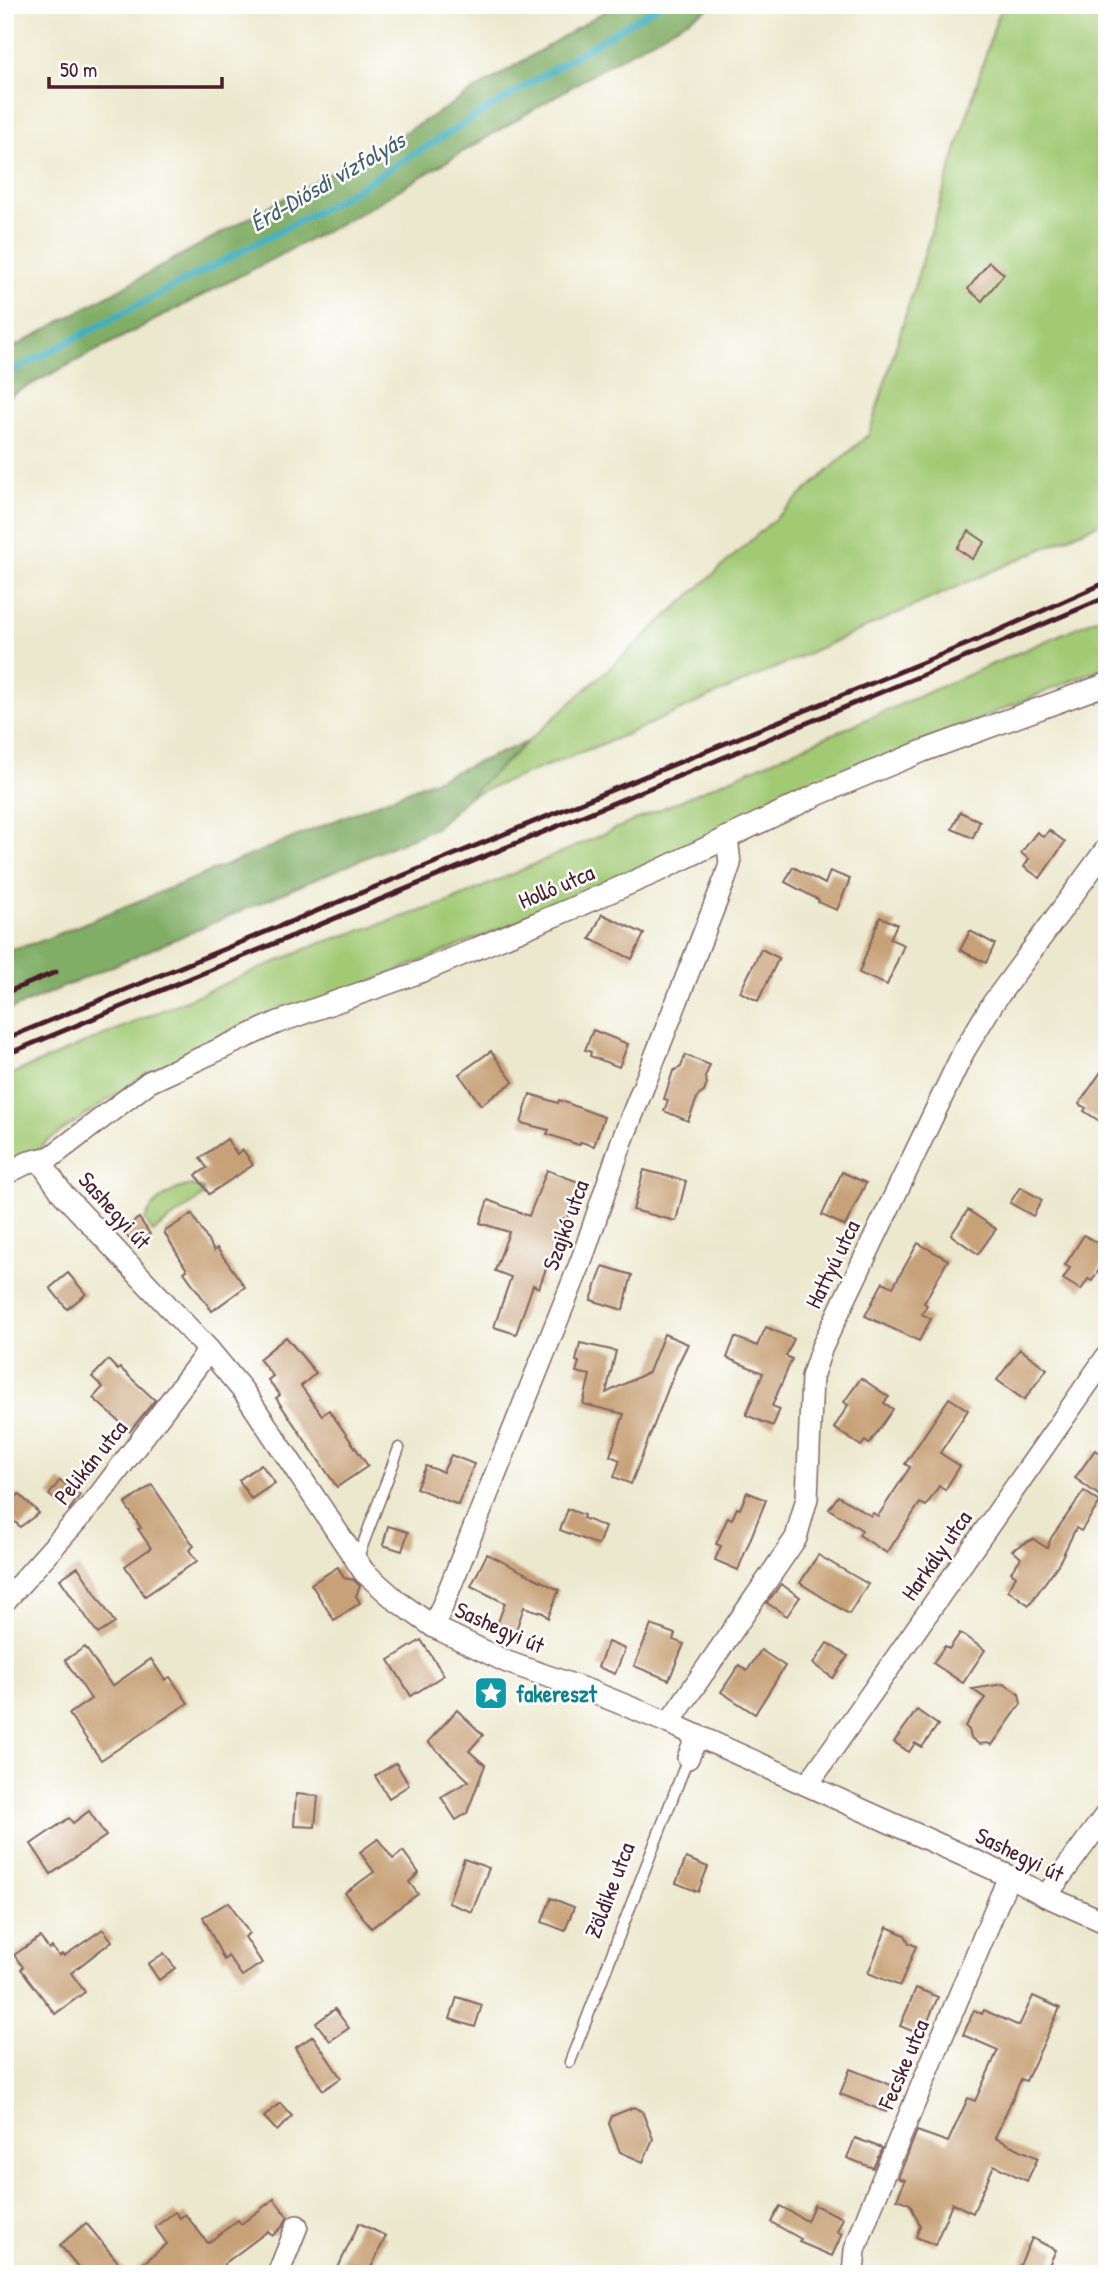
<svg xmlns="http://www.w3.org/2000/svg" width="1112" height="2279" font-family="'Patrick Hand',sans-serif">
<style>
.green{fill:#a2ca75;stroke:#767450;stroke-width:2}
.forest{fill:#81ae66;stroke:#666648;stroke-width:2}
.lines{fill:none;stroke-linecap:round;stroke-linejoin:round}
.stream{stroke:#41afbe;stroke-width:7}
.building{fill:#c7a177}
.service-casing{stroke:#836564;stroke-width:13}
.minor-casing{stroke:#836564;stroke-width:24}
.service{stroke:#fff;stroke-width:10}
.minor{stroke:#fff;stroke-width:21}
.rail{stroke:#4a1f2b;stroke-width:5}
.labels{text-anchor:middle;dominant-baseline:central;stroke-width:5;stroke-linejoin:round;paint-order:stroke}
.street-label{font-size:23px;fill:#4a1f2b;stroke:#fff}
.culture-label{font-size:23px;font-weight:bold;fill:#0d838f;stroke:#fff;text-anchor:start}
.water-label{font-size:24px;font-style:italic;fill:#46606d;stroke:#fff}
</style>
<rect width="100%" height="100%" fill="#fff"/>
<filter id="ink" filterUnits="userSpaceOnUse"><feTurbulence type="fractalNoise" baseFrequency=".0143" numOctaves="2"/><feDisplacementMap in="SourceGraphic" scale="14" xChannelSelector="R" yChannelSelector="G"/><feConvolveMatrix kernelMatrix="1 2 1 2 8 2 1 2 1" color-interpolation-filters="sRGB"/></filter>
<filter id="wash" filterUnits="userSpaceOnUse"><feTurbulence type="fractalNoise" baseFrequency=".00686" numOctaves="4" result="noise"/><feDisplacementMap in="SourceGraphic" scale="28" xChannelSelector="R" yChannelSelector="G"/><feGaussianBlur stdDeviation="1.57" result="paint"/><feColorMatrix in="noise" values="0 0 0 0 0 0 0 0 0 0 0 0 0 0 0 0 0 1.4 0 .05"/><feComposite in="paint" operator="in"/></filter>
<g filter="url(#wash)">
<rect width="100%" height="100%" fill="#ece8ce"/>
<g class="green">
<polygon points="1001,5 1107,5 1107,520 625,735 465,798 869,434"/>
<polygon points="1107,614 1107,666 861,768 661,863 317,1004 280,1008 180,1065 149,1072 46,1142 31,1158 5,1171 5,1077 318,944 446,903"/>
<path d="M194,1185L203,1189L204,1195L153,1232L145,1220C151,1201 175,1187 194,1185Z"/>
</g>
<g class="forest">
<polygon points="615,5 714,5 608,65 357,215 5,398 5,352 414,127"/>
<polygon points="527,742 435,828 5,1012 5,950 36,943"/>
</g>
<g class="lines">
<polyline class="stream" points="5,375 335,202 659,5"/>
</g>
<g id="blocks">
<g class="building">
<polygon points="989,262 1004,274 982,301 968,289"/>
<polygon points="969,531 985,542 972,559 957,548"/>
<polygon points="960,812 980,821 973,838 952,829"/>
<polygon points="1049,830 1065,842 1040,878 1024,867 1029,859 1021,853 1037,832 1044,837"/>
<polygon points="793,867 825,884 830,871 850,879 837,910 818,902 819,900 785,882"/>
<polygon points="602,914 644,934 632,959 590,939"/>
<polygon points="880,917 897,924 890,939 904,945 887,985 859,973"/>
<polygon points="970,931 995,944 986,963 960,950"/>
<polygon points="761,949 779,958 758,1001 740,992"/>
<polygon points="593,1030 628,1044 619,1067 590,1056 591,1052 585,1050"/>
<polygon points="491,1051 513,1082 481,1105 459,1074"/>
<polygon points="685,1055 710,1065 705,1077 707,1083 704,1092 698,1096 688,1121 664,1111 668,1100 664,1099 673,1071 681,1067"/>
<polygon points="1107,1063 1107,1126 1084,1111 1086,1108 1079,1104"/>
<polygon points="530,1094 558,1103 559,1100 604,1117 594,1146 581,1142 579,1145 547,1134 549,1130 521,1123"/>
<polygon points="227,1139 237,1154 243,1150 253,1165 209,1194 196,1175 207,1168 200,1158"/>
<polygon points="547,1170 581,1183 567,1219 564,1218 539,1288 533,1285 516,1334 494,1327 511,1277 495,1271 509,1232 480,1223 488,1200 529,1216"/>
<polygon points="644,1170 686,1181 676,1221 633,1210"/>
<polygon points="842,1172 866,1183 845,1226 822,1215"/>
<polygon points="1020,1187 1042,1200 1033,1216 1010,1203"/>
<polygon points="968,1210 996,1229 978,1254 951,1235"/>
<polygon points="192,1214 214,1251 217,1248 245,1287 212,1311 184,1272 187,1270 164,1232"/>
<polygon points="139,1218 150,1234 134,1246 123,1230"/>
<polygon points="1084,1235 1107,1249 1107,1257 1092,1281 1088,1279 1081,1290 1063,1279 1070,1268 1065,1265"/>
<polygon points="918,1243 948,1260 924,1303 927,1305 922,1314 931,1319 919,1341 865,1316 883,1282 893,1287"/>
<polygon points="603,1266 632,1275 623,1310 591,1300"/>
<polygon points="68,1273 86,1294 67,1309 50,1288"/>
<polygon points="766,1327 794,1339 786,1356 792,1359 772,1406 780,1409 773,1426 746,1415 763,1373 727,1358 735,1337 757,1346"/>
<polygon points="664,1334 688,1344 677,1366 631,1484 614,1477 620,1460 610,1456 624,1414 583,1404 590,1375 576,1372 579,1362 576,1361 580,1343 616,1351 606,1393 649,1372"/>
<polygon points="286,1337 316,1373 301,1386 322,1415 329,1410 368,1466 337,1487 276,1398 280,1395 268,1380 273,1376 259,1359"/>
<polygon points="1020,1349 1047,1369 1024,1400 997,1380"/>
<polygon points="108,1360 118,1370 120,1368 155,1400 130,1431 93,1398 103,1387 92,1377"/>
<polygon points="861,1378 889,1397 884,1403 893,1409 869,1444 865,1441 861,1446 834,1428 848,1405 844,1402"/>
<polygon points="949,1398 968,1410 940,1453 960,1466 945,1490 939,1486 926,1506 920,1503 887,1553 859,1535 862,1530 829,1509 838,1496 871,1516 873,1513 878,1516 910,1467 905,1464"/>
<polygon points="1095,1450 1107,1459 1107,1487 1100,1496 1075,1478"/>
<polygon points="451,1455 474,1464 458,1505 416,1488 426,1466 443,1472"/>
<polygon points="261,1464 275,1483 251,1499 239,1480"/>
<polygon points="60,1480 80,1495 69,1510 49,1495"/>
<polygon points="152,1485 194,1546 189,1550 197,1561 145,1596 125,1566 151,1548 138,1529 141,1528 125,1504"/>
<polygon points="1084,1491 1100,1502 1081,1531 1076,1528 1059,1563 1029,1605 1008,1590 1016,1576 1011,1572 1021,1558 1012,1550 1033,1539 1047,1548 1051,1538"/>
<polygon points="747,1492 766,1500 738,1570 715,1560 721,1546 716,1544 728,1517 732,1519 737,1508 740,1509"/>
<polygon points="19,1494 39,1513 20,1527 5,1512 5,1508"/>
<polygon points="568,1509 584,1515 583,1518 605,1527 598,1545 560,1530"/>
<polygon points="388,1526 408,1532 402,1551 383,1545"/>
<polygon points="487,1554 559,1590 548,1618 543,1613 524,1607 516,1630 508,1635 495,1630 505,1603 471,1586"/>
<polygon points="818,1555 868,1584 849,1614 800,1583"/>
<polygon points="78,1567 115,1623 98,1634 60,1579"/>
<polygon points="338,1567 344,1578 354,1580 360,1586 356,1596 360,1603 334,1620 311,1584"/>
<polygon points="781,1584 800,1597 787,1616 767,1603"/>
<polygon points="651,1625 675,1634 673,1640 684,1644 669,1680 634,1666"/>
<polygon points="960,1633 985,1650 963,1683 933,1663 945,1646 949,1649"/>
<polygon points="421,1640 444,1675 411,1696 389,1660"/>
<polygon points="608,1642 625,1649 615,1674 598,1667"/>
<polygon points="827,1643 848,1656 833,1678 813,1664"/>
<polygon points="85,1647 112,1686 151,1659 165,1680 170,1677 188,1703 101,1760 69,1714 91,1699 65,1660"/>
<polygon points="761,1650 785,1666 755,1714 721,1692 739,1665 747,1671"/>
<polygon points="1004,1684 1019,1694 1021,1704 992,1745 987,1743 979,1744 971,1738 969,1730 965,1726 985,1698 972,1689"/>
<polygon points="457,1710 483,1735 469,1751 485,1765 467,1813 456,1820 441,1797 469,1781 428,1742"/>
<polygon points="917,1710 938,1725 922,1747 915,1743 909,1752 894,1742"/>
<polygon points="396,1763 409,1785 389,1798 375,1776"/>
<polygon points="296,1794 318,1796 315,1827 294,1826"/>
<polygon points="89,1811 106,1836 51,1874 31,1844 69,1818 73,1823"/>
<polygon points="378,1839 393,1859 403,1851 419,1873 409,1882 418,1894 371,1928 345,1893 374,1872 360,1852"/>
<polygon points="686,1858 708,1867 698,1892 676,1883"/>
<polygon points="464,1859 489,1868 472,1912 448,1903"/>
<polygon points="551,1898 574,1907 565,1931 542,1922"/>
<polygon points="229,1902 249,1933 245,1937 262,1963 242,1976 228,1956 224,1960 203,1917"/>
<polygon points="887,1927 905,1935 909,1943 916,1946 900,1986 868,1973"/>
<polygon points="103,1929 112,1941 71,1973 85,1992 55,2014 21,1969 23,1967 14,1955 40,1937 49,1949 52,1947 59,1956 62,1954 64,1956"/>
<polygon points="164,1953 175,1968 159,1980 148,1964"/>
<polygon points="916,1988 938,1997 922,2035 900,2026"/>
<polygon points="1033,1996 1060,2008 1026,2081 1021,2079 995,2138 1038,2158 1027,2181 994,2165 973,2213 952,2203 935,2245 916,2237 920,2226 910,2204 897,2199 905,2180 898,2178 917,2131 948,2142 968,2098 975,2101 998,2050 963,2035 974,2010 982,2014 984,2010 1019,2026"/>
<polygon points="457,1997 482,2005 475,2027 450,2019"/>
<polygon points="335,2009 349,2028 330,2041 316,2023"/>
<polygon points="313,2036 341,2078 323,2090 295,2048"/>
<polygon points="850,2069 896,2087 886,2112 840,2094"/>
<polygon points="280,2103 292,2116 277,2131 264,2117"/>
<polygon points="634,2107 642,2111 653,2139 643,2162 620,2152 609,2124 612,2116"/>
<polygon points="855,2138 882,2148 873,2168 847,2158"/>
<polygon points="274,2199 288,2217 282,2227 272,2236 268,2231 224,2264 231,2274 130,2274 167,2244 155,2227 175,2212 180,2218 185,2214 208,2243 238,2220 241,2224"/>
<polygon points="814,2205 843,2218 837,2232 842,2234 832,2256 799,2242 801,2239 771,2222 780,2206 807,2221"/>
<polygon points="86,2223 128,2274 84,2274 60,2245"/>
<polygon points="359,2223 386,2236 368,2274 335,2274"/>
<polygon points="1032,2238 1056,2250 1045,2274 1016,2274"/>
</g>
</g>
</g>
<g filter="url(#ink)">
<use href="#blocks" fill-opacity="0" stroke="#836564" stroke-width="2"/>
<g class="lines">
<g class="service-casing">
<g id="service">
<polyline points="357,1560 399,1448"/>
<polyline points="570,2062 688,1758"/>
</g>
</g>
<g class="minor-casing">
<g id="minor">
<polyline points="40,1161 62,1193 209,1350 244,1392 364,1572 397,1601 434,1627 507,1662 590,1691 669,1723 1009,1876 1046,1896 1107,1923"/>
<polyline points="5,1174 29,1162 51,1157 149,1082 276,1023 423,971 580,905 658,871 819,794 923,751 1107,684"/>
<polyline points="5,1601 97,1498 209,1350"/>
<polyline points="434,1627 582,1259 622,1141 725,879 730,864 727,837"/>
<polyline points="669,1723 796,1538 807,1498 812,1377 822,1347 964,1051 993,1003 1107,848"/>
<polyline points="688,1758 697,1737"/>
<polyline points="808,1784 1107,1356"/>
<polyline points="1046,1896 1107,1813"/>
<polyline points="278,2274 297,2226"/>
<polyline points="853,2274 855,2250 869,2212 1009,1876"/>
</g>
</g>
<use href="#service" class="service"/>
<use href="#minor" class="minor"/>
<g class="rail">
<polyline points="5,993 56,972"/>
<polyline points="5,1039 977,640 1107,582"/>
<polyline points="5,1055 983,650 1107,597"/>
</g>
</g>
</g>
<defs>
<g id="sight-square" transform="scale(1.75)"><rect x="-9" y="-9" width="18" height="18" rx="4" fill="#0f9aa8" stroke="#fff"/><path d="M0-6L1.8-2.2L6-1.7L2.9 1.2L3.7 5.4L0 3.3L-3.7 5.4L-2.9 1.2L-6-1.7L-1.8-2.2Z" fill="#fff"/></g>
</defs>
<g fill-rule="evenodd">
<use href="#sight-square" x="491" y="1693"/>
</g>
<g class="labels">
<g class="street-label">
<text transform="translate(556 886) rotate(-23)">Holló utca</text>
<text transform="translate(115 1210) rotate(48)">Sashegyi út</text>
<text transform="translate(565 1225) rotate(-70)">Szajkó utca</text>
<text transform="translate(832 1264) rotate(-64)">Hattyú utca</text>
<text transform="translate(90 1462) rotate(-51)">Pelikán utca</text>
<text transform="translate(936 1555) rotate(-55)">Harkály utca</text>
<text transform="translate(500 1627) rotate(24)">Sashegyi út</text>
<text transform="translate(1020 1854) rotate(26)">Sashegyi út</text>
<text transform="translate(609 1890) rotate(-69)">Zöldike utca</text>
<text transform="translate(903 2064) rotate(-67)">Fecske utca</text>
</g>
<g class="culture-label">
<text x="516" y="1693">fakereszt</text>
</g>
<g class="water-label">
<text transform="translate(327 181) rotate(-30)">Érd-Diósdi vízfolyás</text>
</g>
</g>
<rect width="1112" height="2279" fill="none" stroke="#fff" stroke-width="28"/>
<path d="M49 77v10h173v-10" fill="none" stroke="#4a1f2b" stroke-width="3.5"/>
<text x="60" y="77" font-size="21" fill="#4a1f2b" stroke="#ffffff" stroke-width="5" paint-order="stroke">50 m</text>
</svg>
